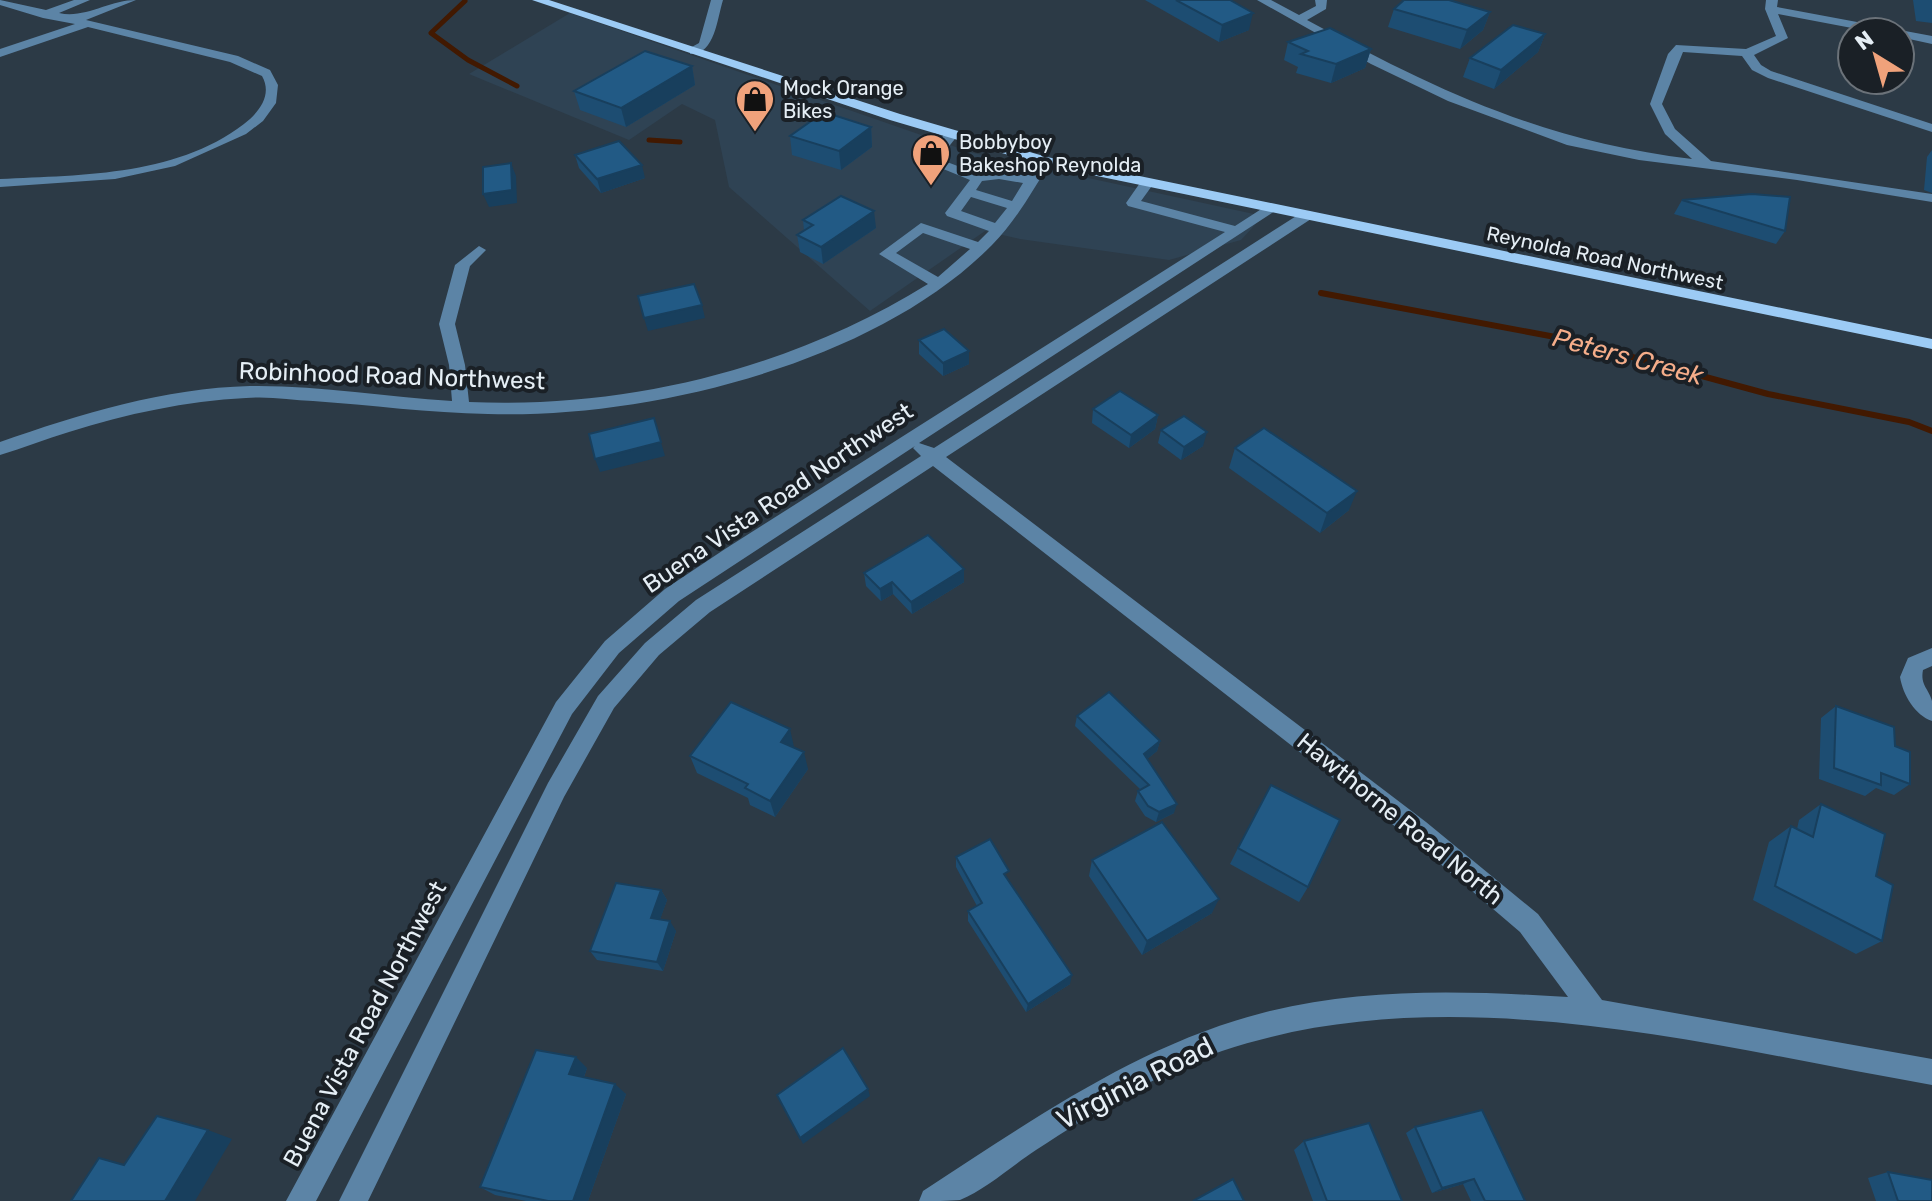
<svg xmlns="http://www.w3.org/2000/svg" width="1932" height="1201" font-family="Rubik,sans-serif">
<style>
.built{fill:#2f4354}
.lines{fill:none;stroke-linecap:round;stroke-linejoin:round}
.stream-far1{stroke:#421901;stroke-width:5}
.stream{stroke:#421901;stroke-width:6}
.minor{fill:#5c84a6;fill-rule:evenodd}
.major{fill:#9ccbf5;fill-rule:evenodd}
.wall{fill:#1d4d72}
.shaded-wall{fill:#183f5d}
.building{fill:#225a85;stroke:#183f5d;stroke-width:2}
.labels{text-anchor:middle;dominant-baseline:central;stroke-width:8;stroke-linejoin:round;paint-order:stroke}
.far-poi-label{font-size:20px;fill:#e5eef5;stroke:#1a2026;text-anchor:start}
.far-street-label{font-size:20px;fill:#e5eef5;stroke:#1a2026}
.street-label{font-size:24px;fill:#e5eef5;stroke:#1a2026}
.water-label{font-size:26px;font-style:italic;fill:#f5ad8a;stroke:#1a2026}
.near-street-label{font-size:28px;fill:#e5eef5;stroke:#1a2026}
</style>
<rect width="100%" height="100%" fill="#2c3a46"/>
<polygon class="built" points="570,13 973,153 1263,216 1241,240 1169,260 1020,239 985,231 870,311 729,187 715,120 682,104 629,140 469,74"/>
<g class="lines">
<g class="stream-far1">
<polyline points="465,1 431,33 468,60 517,86"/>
<polyline points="649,140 680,142"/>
</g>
<polyline class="stream" points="1321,293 1566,339 1768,394 1909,422 1932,431"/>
<g class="minor">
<path d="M0,0L46,10L74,0H90L59,13C85,19 109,0 136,0L86,20L238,56L270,70L278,85L276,103L263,121L246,134L175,166L115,179L0,187V179C83,175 183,176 250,119C263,107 271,92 262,76L230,62L88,27L0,57V49L75,24L43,18L0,5Z"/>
<path d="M711,0H723C717,19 715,55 690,54V48L699,43Z"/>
<path d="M1257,0H1271L1299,15L1316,6L1315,0H1327L1326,9L1307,20C1438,91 1543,141 1692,159L1665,134L1650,104L1668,54L1676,45L1746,49L1776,36L1765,9L1766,0H1778L1777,7L1932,36V44L1900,37V32H1873L1778,14L1788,38L1754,55L1761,65L1771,71L1932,124V132L1768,78L1752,70L1742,56L1683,52L1662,104L1675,129L1711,161L1932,194V202L1797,180L1639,160L1567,145L1448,101L1371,64Z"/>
<path d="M951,131L958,135L939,159L979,174L999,171L1028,175L1039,158L1051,161C1033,190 1016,221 992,245C876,363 649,419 488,414C429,413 371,405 313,401C291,400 269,396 246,398C186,401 126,414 69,432C46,439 23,448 0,455V442C80,414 165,388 250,386C317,385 385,397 452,401L449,365L439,324L455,265L479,246L486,250L470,266L455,324L465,365L469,402C629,409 792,368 928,284L879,254L921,223L978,242L989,231L947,216L945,213L970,180L924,161L946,132ZM999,179L1023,183L1012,201L976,190L982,181ZM971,197L1007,208L995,223L961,211ZM923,233L970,249L938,277L896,253Z"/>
<path d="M1147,179L1154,183L1141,201L1235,226L1266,206H1276L1278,209L919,443L934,448L1301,213H1311V219L946,457L1426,822L1538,914L1602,1000L1932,1059V1085C1705,1045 1449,975 1222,1051C1156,1074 1094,1112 1036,1150C1013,1165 985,1190 960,1200C950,1201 931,1201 919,1201L923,1191C1031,1121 1139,1044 1266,1012C1364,987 1468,991 1568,997L1520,932L1410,838L933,466L710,612L659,655L614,708L564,797L368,1201H339L548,783L598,696L645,643L696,600L921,456L913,448L915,446L679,601L619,653L572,714L316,1201H286L556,702L605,641L665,589L725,549L1225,232L1128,206L1126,203L1142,180Z"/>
<path d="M1932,648V666L1923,670C1920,685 1929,689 1932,701C1932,707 1932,715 1932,721C1915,715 1903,695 1900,677L1908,658Z"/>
</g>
<polygon class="major" points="532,0 549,0 900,114 1047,157 1932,339 1932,349 1039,164 890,120"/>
</g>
<g class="wall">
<polygon points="1145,0 1230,0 1249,30 1219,42"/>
<polygon points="1913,0 1932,0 1932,23 1916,21"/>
<polygon points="1394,9 1490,12 1483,30 1460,49 1388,27"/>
<polygon points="1545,34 1538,52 1494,89 1463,77 1470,58"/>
<polygon points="1288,42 1371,49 1365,68 1331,83 1296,73 1298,67 1284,60"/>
<polygon points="692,66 695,85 626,127 580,110 574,91"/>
<polygon points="871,127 872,147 841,170 792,155 790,136"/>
<polygon points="1932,150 1932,193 1924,190 1927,157"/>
<polygon points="575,155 645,178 601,193 579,168"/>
<polygon points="1682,200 1785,231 1776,244 1674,214"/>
<polygon points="803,220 876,228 823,264 800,252 797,235 804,231"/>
<polygon points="919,340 969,351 969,364 943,376 919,354"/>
<polygon points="1093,409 1158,415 1155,429 1129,448 1092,423"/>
<polygon points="1161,430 1203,446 1181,460 1158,443"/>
<polygon points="1235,448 1349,510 1320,533 1229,468"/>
<polygon points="864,573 964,582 912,614 893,594 881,601 866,586"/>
<polygon points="1836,706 1910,784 1894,795 1876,788 1865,796 1819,779 1821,718"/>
<polygon points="1077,716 1160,741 1157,751 1147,759 1174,813 1156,822 1145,816 1135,801 1138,791 1140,789 1075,726"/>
<polygon points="793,747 808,769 775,817 750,805 748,798 697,773 690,756 794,747"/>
<polygon points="1821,804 1876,876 1882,941 1856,954 1753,900 1769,842 1791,826 1797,829 1799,820"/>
<polygon points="1238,848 1308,887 1299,902 1230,864"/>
<polygon points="956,857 1008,881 1070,984 1026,1012 968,921 968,911 977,906 956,867"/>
<polygon points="1092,860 1212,913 1142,955 1089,876"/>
<polygon points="661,890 667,900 660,919 676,931 663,971 597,960 590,951"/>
<polygon points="587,1068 584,1077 626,1094 588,1201 526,1201 495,1195 480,1187"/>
<polygon points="1415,1127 1525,1201 1471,1201 1463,1184 1432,1193 1406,1133"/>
<polygon points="1304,1141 1402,1201 1313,1201 1294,1150"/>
<polygon points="1888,1172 1932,1201 1876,1201 1868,1178"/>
</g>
<g class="shaded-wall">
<polygon points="1490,12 1483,30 1460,49 1467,30"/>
<polygon points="1253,13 1249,30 1219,42 1222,25"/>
<polygon points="1545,34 1538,52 1494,89 1501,70"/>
<polygon points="1371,49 1365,68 1331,83 1336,64"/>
<polygon points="692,66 695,85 626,127 621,108"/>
<polygon points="871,127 872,147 841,170 839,151"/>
<polygon points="511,163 516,176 517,203 489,207 483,194"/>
<polygon points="642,165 645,178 601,193 597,179"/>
<polygon points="874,211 876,228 823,264 821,247"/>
<polygon points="702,305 705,318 648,331 644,318"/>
<polygon points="969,351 969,364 943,376 943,363"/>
<polygon points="1158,415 1155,429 1129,448 1131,435"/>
<polygon points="654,418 665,456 600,472 595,459"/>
<polygon points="1207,432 1203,446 1181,460 1184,447"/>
<polygon points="1357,491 1349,510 1320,533 1327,513"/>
<polygon points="964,569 964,582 912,614 911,602"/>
<polygon points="892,582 893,594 881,601 880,589"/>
<polygon points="790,729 794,747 786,759 781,742"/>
<polygon points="1160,741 1157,751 1141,764 1144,754"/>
<polygon points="804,752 808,769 775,817 770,801"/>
<polygon points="1177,804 1174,813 1156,822 1159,812"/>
<polygon points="661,890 667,900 657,928 651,918"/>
<polygon points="1219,899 1212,913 1142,955 1147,941"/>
<polygon points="670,921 676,931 663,971 657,962"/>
<polygon points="1072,975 1070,984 1026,1012 1028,1004"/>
<polygon points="576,1057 587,1068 581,1085 569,1074"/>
<polygon points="615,1084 626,1094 588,1201 573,1201"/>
<polygon points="868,1089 870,1096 803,1144 800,1138"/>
<polygon points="208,1130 232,1139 195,1201 165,1201"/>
<polygon points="1474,1179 1463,1184 1432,1193 1442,1188"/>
</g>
<g class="building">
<polygon points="1176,0 1230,0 1253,13 1222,25"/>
<polygon points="1404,0 1449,0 1490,12 1467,30 1394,9"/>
<polygon points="1513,25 1545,34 1501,70 1470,58"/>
<polygon points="1330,28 1371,49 1336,64 1301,54 1308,51 1288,42"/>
<polygon points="645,51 692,66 621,108 574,91"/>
<polygon points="824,112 871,127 839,151 790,136"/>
<polygon points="619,141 642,165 597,179 575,155"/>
<polygon points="511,163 512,190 483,194 483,167"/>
<polygon points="1752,194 1790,197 1785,231 1682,200"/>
<polygon points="841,196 874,211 821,247 797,235 813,225 803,220"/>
<polygon points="694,284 702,305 644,318 638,296"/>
<polygon points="944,329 969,351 943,363 919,340"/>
<polygon points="1120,391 1158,415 1131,435 1093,409"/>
<polygon points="1184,416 1207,432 1184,447 1161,430"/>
<polygon points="654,418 661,442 595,459 589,434"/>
<polygon points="1264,428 1357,491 1327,513 1235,448"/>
<polygon points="928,535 964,569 911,602 892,582 880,589 864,573"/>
<polygon points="1109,692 1160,741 1144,754 1177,804 1159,812 1148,806 1138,791 1149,785 1077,716"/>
<polygon points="731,702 790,729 781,742 804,752 770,801 745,788 748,784 690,756"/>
<polygon points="1836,706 1894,727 1895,746 1910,752 1910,784 1881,773 1881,785 1834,768"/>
<polygon points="1271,785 1340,820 1308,887 1238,848"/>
<polygon points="1821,804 1885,834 1876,876 1893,885 1882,941 1775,886 1791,826 1813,837"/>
<polygon points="1162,822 1219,899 1147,941 1092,860"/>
<polygon points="990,839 1009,871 1004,874 1072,975 1028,1004 968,911 982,903 956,857"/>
<polygon points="616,883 661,890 651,918 670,921 657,962 590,951"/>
<polygon points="843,1048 868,1089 800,1138 777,1095"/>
<polygon points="536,1050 576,1057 569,1074 615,1084 573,1201 548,1201 480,1187"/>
<polygon points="1482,1110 1525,1201 1485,1201 1474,1179 1442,1188 1415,1127"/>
<polygon points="157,1116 208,1130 165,1201 71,1201 99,1158 124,1165"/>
<polygon points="1369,1123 1402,1201 1327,1201 1304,1141"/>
<polygon points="1888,1172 1932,1180 1932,1201 1898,1201"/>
<polygon points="1233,1179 1244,1201 1193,1201"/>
</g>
<defs>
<g id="shop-pin" transform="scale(2)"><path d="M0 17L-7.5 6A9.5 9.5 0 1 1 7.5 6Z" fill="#f0a27b" stroke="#1a2026"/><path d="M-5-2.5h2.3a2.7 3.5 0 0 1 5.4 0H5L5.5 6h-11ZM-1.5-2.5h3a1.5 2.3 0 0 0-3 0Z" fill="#111"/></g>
</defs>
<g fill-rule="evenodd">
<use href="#shop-pin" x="755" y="99"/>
<use href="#shop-pin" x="931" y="153"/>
</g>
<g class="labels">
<g class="far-poi-label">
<text x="783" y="88">Mock Orange<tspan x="783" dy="23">Bikes</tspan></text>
<text x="959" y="142">Bobbyboy<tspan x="959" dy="23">Bakeshop Reynolda</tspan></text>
</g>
<g class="far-street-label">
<text transform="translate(1605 258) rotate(12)">Reynolda Road Northwest</text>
</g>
<g class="street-label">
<text transform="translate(392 376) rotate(2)">Robinhood Road Northwest</text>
<text transform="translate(778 498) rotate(-34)">Buena Vista Road Northwest</text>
<text transform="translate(1400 819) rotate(39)">Hawthorne Road North</text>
<text transform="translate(365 1024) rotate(-62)">Buena Vista Road Northwest</text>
</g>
<g class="water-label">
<text transform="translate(1628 357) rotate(15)">Peters Creek</text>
</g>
<g class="near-street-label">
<text transform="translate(1135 1083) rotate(-27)">Virginia Road</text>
</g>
</g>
<g transform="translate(1876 56) rotate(323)"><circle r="38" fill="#1a2026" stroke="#6b7279" stroke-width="2"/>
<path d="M0-6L14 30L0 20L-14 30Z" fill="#f0a27b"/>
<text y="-12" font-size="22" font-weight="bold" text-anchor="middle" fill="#e5eef5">N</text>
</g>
</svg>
